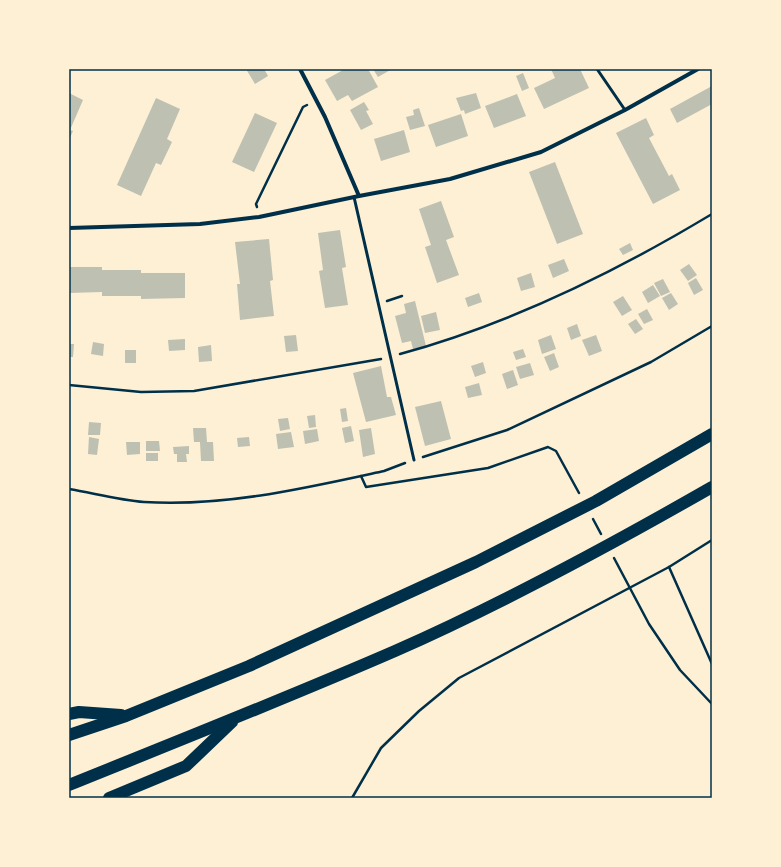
<svg xmlns="http://www.w3.org/2000/svg" width="781" height="867" font-family="Figtree,sans-serif">
<style>
.building{fill:#bec0b2}
.lines{fill:none;stroke-linecap:round;stroke-linejoin:round}
.path{stroke:#003049;stroke-width:2.5}
.service{stroke:#003049;stroke-width:3}
.minor{stroke:#003049;stroke-width:4}
.motorway{stroke:#003049;stroke-width:12}
.neatline{fill:none;stroke:#003049;stroke-width:1.5}
</style>
<rect width="100%" height="100%" fill="#fdf0d5"/>
<g class="building">
<polygon points="246,69 264,69 268,76 255,84"/>
<polygon points="345,69 368,69 378,87 352,101 348,95 337,101 325,80"/>
<polygon points="373,69 392,69 378,77"/>
<polygon points="551,69 580,69 589,88 544,109 534,88 555,78"/>
<polygon points="523,73 529,88 522,91 516,76"/>
<polygon points="712,86 712,104 677,123 670,109"/>
<polygon points="69,93 83,100 70,130 73,131 69,140"/>
<polygon points="476,93 481,108 465,114 464,110 461,111 456,98"/>
<polygon points="517,94 526,116 494,128 485,106"/>
<polygon points="156,98 180,109 167,139 172,142 161,165 156,163 141,196 117,185"/>
<polygon points="364,102 369,110 366,111 373,124 361,130 350,110"/>
<polygon points="419,108 425,126 410,130 406,117 414,115 413,110"/>
<polygon points="255,113 277,123 254,172 232,162"/>
<polygon points="461,114 468,136 436,147 428,125"/>
<polygon points="646,118 654,135 649,138 669,176 672,174 680,190 653,204 616,133"/>
<polygon points="404,130 410,152 381,161 374,139"/>
<polygon points="555,162 583,234 557,244 529,172"/>
<polygon points="441,201 454,237 446,240 459,275 437,283 425,247 431,245 419,209"/>
<polygon points="340,230 346,267 342,268 348,305 325,308 319,271 323,270 318,233"/>
<polygon points="269,239 273,280 270,281 274,316 240,320 237,284 240,284 235,242"/>
<polygon points="630,243 633,250 623,255 619,249"/>
<polygon points="564,259 569,271 553,278 548,265"/>
<polygon points="689,264 697,275 688,281 680,270"/>
<polygon points="69,267 102,267 102,270 141,270 141,273 185,273 185,298 141,299 141,296 102,296 102,292 69,293"/>
<polygon points="531,273 535,287 521,291 517,278"/>
<polygon points="696,278 703,290 694,295 688,283"/>
<polygon points="663,279 670,292 661,296 654,283"/>
<polygon points="653,285 660,296 648,303 642,292"/>
<polygon points="479,293 482,302 468,307 465,298"/>
<polygon points="671,293 678,304 669,310 662,298"/>
<polygon points="623,296 632,310 622,316 613,302"/>
<polygon points="415,301 426,346 413,349 411,341 402,343 395,316 406,313 404,304"/>
<polygon points="647,309 653,320 644,324 638,314"/>
<polygon points="436,312 440,330 425,333 421,316"/>
<polygon points="636,319 643,329 635,334 628,324"/>
<polygon points="577,324 581,336 571,340 567,328"/>
<polygon points="296,335 298,351 286,352 284,336"/>
<polygon points="551,335 556,349 542,354 538,340"/>
<polygon points="596,335 602,351 589,356 582,340"/>
<polygon points="185,339 185,350 169,351 168,340"/>
<polygon points="93,342 104,344 103,356 91,354"/>
<polygon points="69,344 74,344 73,357 69,357"/>
<polygon points="211,345 212,361 199,362 198,347"/>
<polygon points="523,349 526,357 516,360 513,352"/>
<rect x="125" y="350" width="11" height="13"/>
<polygon points="554,353 559,367 550,371 544,357"/>
<polygon points="483,362 486,373 475,377 471,366"/>
<polygon points="530,363 534,375 520,379 516,367"/>
<polygon points="381,366 387,397 391,397 396,415 366,422 353,373"/>
<polygon points="513,370 518,385 507,389 502,374"/>
<polygon points="479,383 482,395 468,398 465,387"/>
<polygon points="441,401 451,439 425,446 415,407"/>
<polygon points="346,408 348,421 342,422 340,409"/>
<polygon points="315,415 316,427 309,428 307,416"/>
<polygon points="288,418 290,429 280,431 278,419"/>
<polygon points="89,422 101,423 100,435 88,435"/>
<polygon points="351,426 354,441 345,443 342,428"/>
<polygon points="193,428 206,428 207,442 213,442 214,461 201,461 200,442 194,442"/>
<polygon points="371,428 375,454 363,457 359,430"/>
<polygon points="317,429 319,441 305,444 303,431"/>
<polygon points="291,432 294,447 278,449 276,434"/>
<polygon points="89,437 99,439 97,455 88,454"/>
<polygon points="249,437 250,446 238,447 237,438"/>
<polygon points="146,441 159,441 160,451 146,451"/>
<polygon points="126,442 140,442 140,454 127,455"/>
<polygon points="189,446 189,454 186,454 187,462 177,462 177,454 174,454 173,447"/>
<rect x="146" y="453" width="12" height="8"/>
</g>
<g class="lines">
<g class="path">
<polyline points="257,207 256,204 303,107 307,105"/>
<polyline points="387,301 402,296"/>
<path d="M400,354C510,324 614,273 712,214"/>
<polyline points="69,385 141,392 194,391 381,359"/>
<polyline points="423,457 507,430 651,362 712,326"/>
<polyline points="361,476 366,487 488,468 548,447 556,451 579,493"/>
<path d="M69,489C93,493 119,500 144,502C225,507 306,488 384,471L405,463"/>
<polyline points="593,519 601,534"/>
<polyline points="614,558 649,624 680,670 712,704"/>
<polyline points="669,567 712,664"/>
<polyline points="352,798 381,748 419,711 459,678 669,567 712,540"/>
</g>
<g class="service">
<polyline points="597,69 625,110"/>
<polyline points="354,197 414,460"/>
</g>
<g class="minor">
<polyline points="300,69 325,117 359,196"/>
<polyline points="69,228 200,224 259,217 359,196 450,179 541,152 625,110 698,69"/>
</g>
<g class="motorway">
<polyline points="69,714 79,712 121,715"/>
<polyline points="69,735 126,716 249,666 476,562 596,501 712,434"/>
<path d="M69,785C178,741 287,698 395,651C504,603 609,546 712,487"/>
<polyline points="109,798 186,766 232,722"/>
</g>
</g>
<rect width="781" height="867" fill="none" stroke="#fdf0d5" stroke-width="140"/>
<rect x="70" y="70" width="641" height="727" class="neatline"/>
</svg>
